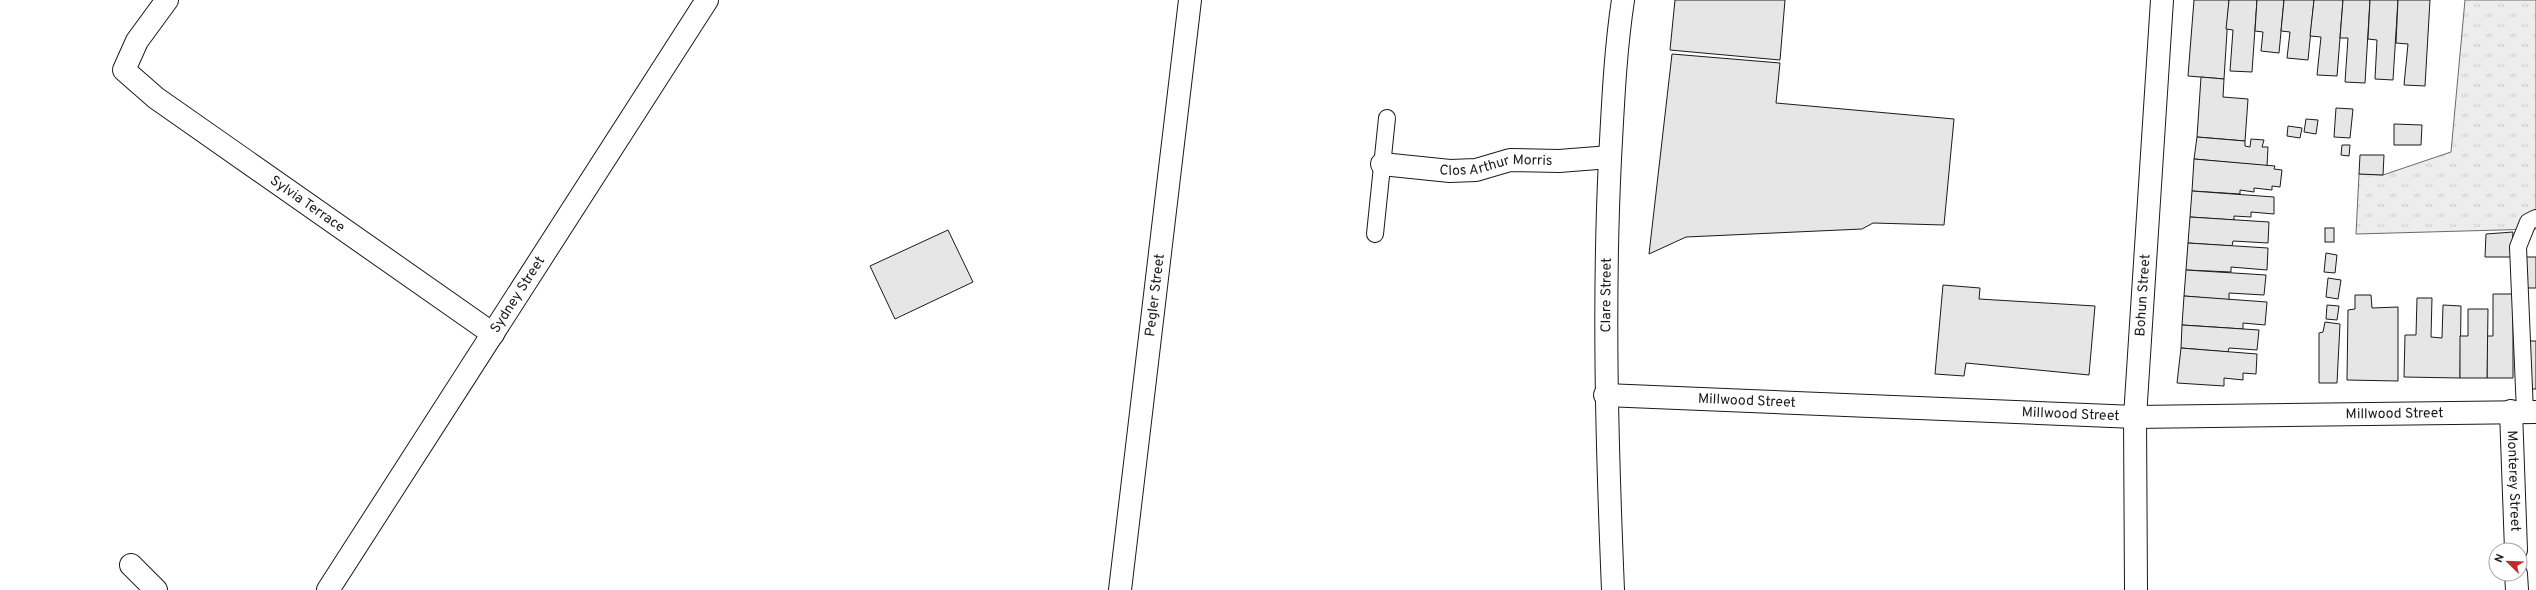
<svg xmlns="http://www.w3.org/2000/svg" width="2536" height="590" font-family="Overpass,sans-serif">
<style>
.grass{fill:url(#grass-tufts);stroke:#6a6a6a}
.building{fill:#e6e6e6;stroke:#1a1a1a}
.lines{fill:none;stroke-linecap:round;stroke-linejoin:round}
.lane-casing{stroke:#1a1a1a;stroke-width:18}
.street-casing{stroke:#1a1a1a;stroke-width:24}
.lane{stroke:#fff;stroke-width:16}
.street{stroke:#fff;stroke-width:22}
.labels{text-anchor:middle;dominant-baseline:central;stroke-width:3;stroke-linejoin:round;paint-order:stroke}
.street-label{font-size:14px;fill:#1a1a1a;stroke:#fff}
</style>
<defs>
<pattern id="grass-tufts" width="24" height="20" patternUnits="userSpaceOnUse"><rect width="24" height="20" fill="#ededed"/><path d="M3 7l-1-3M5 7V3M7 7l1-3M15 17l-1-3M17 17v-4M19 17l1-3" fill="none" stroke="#cbcbcb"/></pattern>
</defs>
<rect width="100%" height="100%" fill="#fff"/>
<polygon class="grass" points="2465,0 2536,0 2536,229 2356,234 2359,174 2383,175 2451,152"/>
<g class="building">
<polygon points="1675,0 1785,0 1780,60 1670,50"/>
<polygon points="2194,0 2229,0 2224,79 2188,76"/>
<polygon points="2229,0 2257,0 2252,72 2230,71 2233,30 2226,29"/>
<polygon points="2257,0 2284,0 2279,53 2261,51 2263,32 2255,31"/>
<polygon points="2284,0 2314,0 2308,60 2287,58 2290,32 2281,31"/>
<polygon points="2314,0 2343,0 2337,76 2317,75 2321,37 2310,36"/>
<polygon points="2343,0 2370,0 2365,83 2345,82 2348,38 2340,38"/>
<polygon points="2370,0 2398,0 2393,80 2375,79 2377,40 2368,39"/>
<polygon points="2398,0 2430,0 2425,86 2404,85 2408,44 2396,43"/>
<polygon points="1672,54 1780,63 1776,103 1954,119 1944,225 1873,223 1862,229 1686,237 1649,254"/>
<polygon points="2201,77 2224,79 2223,97 2248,99 2245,141 2197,137"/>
<polygon points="2336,108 2353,109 2350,138 2334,137"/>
<polygon points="2306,119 2318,120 2316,134 2304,132"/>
<polygon points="2394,124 2422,125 2421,145 2394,145"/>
<polygon points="2288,126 2302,128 2300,138 2287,136"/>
<polygon points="2197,137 2245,141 2245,146 2250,147 2251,139 2264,140 2262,147 2268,147 2267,166 2194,159"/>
<polygon points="2342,145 2350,145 2349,156 2341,155"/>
<polygon points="2360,155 2384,155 2383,175 2359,174"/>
<polygon points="2194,159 2275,166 2274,169 2282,170 2280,187 2272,186 2272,190 2254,188 2254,192 2240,190 2240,194 2192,191"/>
<polygon points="2192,191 2274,197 2274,214 2251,212 2251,217 2234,216 2234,220 2190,217"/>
<polygon points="2190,217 2269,222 2268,243 2233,241 2232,246 2188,243"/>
<rect x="2325" y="228" width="9" height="14"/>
<polygon points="948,230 973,282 895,319 870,266"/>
<polygon points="2513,232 2511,257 2485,257 2486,234"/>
<polygon points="2188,243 2268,248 2267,270 2231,267 2231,272 2186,270"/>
<polygon points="2326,253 2337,255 2335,273 2324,272"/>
<rect x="2526" y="257" width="10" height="31"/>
<polygon points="2186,270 2266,275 2264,295 2229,293 2229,300 2184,296"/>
<polygon points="2328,278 2341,280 2338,299 2326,297"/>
<polygon points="1943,285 1980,288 1979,299 2095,306 2089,375 1966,363 1964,376 1935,374"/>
<polygon points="2493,294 2513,294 2513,378 2487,378 2487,336 2493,336"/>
<polygon points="2355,295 2371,295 2372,308 2398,307 2398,381 2347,380 2348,310 2355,309"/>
<polygon points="2184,296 2267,302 2265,325 2243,323 2243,329 2182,325"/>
<polygon points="2417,298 2432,298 2431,337 2442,338 2443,305 2461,306 2460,378 2404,377 2405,335 2416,335"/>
<polygon points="2327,305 2339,306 2337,320 2326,319"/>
<polygon points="2468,309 2488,309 2487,378 2460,378 2460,336 2468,336"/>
<polygon points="2325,322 2340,324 2337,383 2319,383 2319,333 2323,332"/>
<polygon points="2182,325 2259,330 2257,350 2229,348 2228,352 2181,348"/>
<polygon points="2530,341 2536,341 2536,389 2531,389"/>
<polygon points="2181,348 2257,354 2256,374 2243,373 2243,380 2224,378 2224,386 2177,383"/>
</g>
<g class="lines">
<g class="lane-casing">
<g id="lane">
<polyline points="1375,234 1387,118"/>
<polyline points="2525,412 2518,247 2528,222 2536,218"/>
</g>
</g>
<g class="street-casing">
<g id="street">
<path id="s1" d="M167,0L137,41L124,70L156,98L493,334"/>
<path id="s2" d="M1382,164L1450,171L1476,170L1510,160L1559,161L1610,157"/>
<path id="s3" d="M1605,395L2135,417L2536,412"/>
<path id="s4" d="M2511,411L2516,550"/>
<polyline points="131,565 156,590"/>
<polyline points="2516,574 2517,590"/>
<path id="s5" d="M328,590L707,0"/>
<path id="s6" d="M1120,590L1190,0"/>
<path id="s7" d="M1613,590C1607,446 1603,303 1610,159C1613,105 1615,53 1623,0"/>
<path id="s8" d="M2136,590L2135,417L2162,0"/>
</g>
</g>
<use href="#lane" class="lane"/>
<use href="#street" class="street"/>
</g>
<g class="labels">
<g class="street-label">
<text stroke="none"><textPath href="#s2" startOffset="115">Clos Arthur Morris</textPath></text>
<text stroke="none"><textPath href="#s1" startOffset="310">Sylvia Terrace</textPath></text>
<text stroke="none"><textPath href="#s5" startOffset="351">Sydney Street</textPath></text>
<text stroke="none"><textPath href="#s6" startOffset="297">Pegler Street</textPath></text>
<text stroke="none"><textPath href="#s7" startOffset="295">Clare Street</textPath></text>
<text stroke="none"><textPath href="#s8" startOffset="295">Bohun Street</textPath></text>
<text stroke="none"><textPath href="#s3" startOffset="142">Millwood Street</textPath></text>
<text stroke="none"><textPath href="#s3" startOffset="790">Millwood Street</textPath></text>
<text stroke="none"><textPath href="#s3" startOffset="466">Millwood Street</textPath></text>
<text stroke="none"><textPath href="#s4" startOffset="70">Monterey Street</textPath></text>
</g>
</g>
<g transform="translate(2508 562) rotate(293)"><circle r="19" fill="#ffffff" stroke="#a3a3a3"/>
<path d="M0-3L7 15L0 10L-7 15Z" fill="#c62828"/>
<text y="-6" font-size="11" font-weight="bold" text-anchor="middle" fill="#1a1a1a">N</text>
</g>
</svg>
